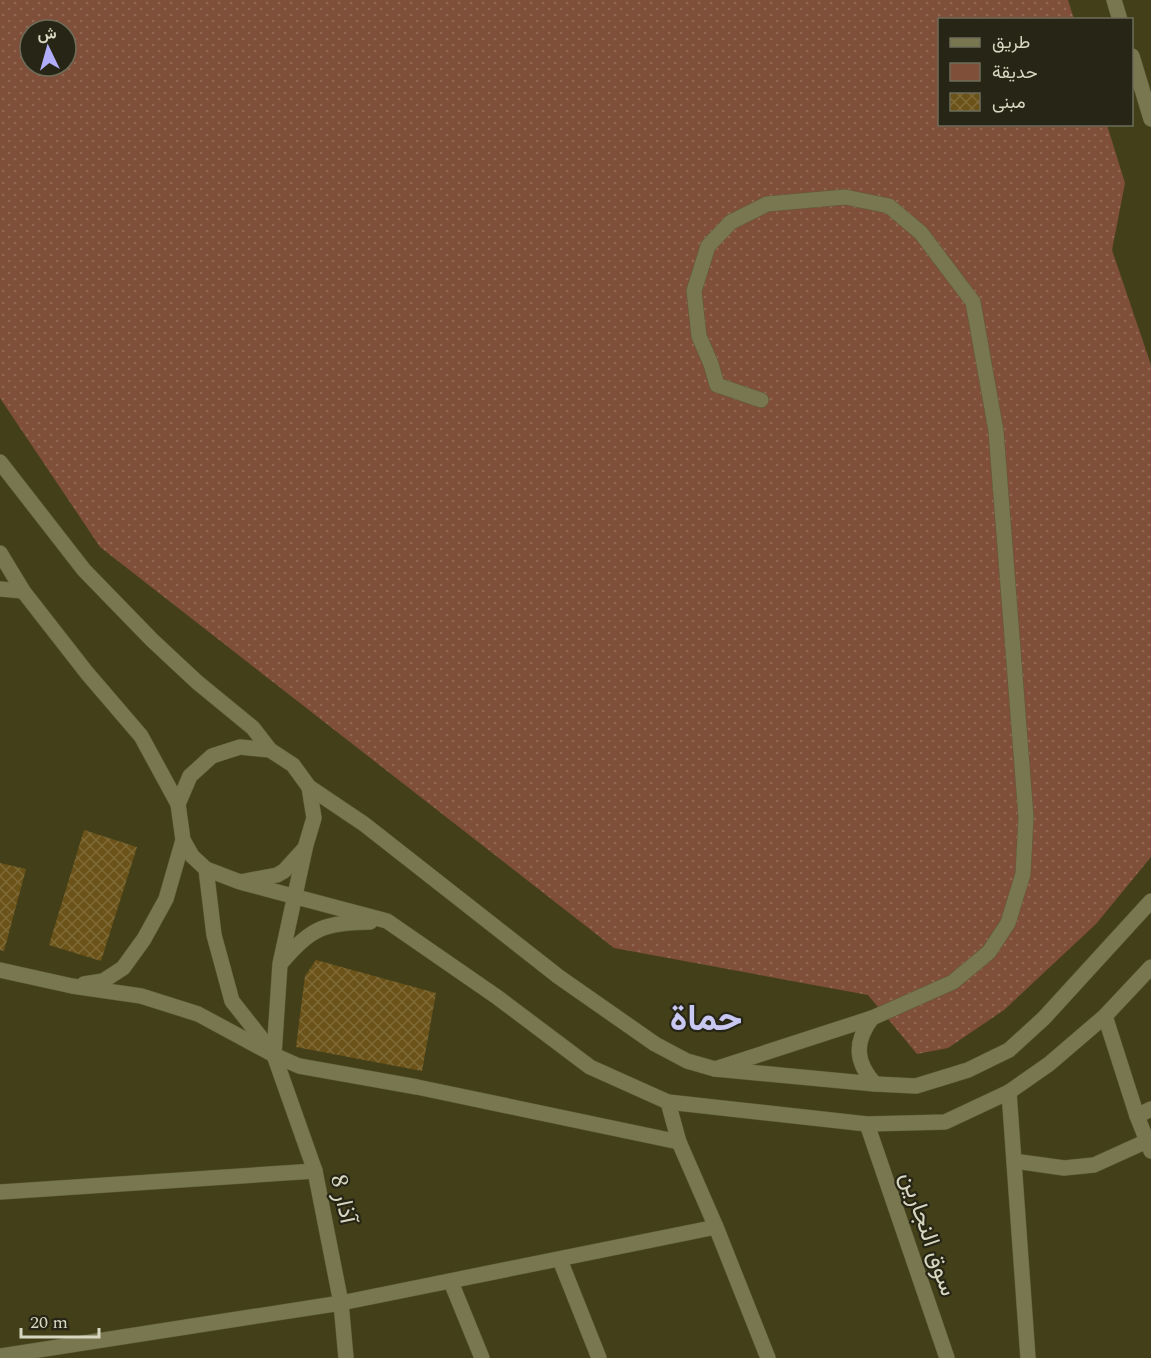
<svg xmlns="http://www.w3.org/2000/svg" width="1151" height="1358" font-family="Spectral,Vazirmatn,serif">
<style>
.green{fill:url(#green-dots);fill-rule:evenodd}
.building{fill:url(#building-cross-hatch)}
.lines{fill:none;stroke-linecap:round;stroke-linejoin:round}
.minor-casing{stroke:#5d5c3a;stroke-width:16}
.secondary-casing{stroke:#5d5c3a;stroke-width:16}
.minor{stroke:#79774f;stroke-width:15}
.secondary{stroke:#79774f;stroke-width:15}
.labels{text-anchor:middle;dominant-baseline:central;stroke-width:4.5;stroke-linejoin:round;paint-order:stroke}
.street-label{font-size:24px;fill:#d7d7c1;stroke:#272616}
.town-label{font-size:36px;font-weight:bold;fill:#c8c8f3;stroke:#272616}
</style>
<defs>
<pattern id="green-dots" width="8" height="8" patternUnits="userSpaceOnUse" patternTransform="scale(1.5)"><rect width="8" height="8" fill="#7f4f39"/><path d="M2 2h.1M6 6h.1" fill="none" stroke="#906854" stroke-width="1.8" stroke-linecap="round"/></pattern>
<pattern id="building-cross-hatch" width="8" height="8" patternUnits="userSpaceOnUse" patternTransform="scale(1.5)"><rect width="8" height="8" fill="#6a5218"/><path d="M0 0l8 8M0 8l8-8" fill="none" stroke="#7f6a38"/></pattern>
</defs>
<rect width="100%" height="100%" fill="#434019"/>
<path class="green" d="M0,0H1068L1074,19L940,20V124L1107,125L1125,183L1112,250L1151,365V857L1096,924L1004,1010L948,1048L917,1054L868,995L614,948L100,547L0,398ZM30,30H66V66H30Z"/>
<g class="building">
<polygon points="84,830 137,847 101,961 49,945"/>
<polygon points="0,863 26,869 4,951 0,950"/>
<polygon points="316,960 436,993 422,1071 296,1047 305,976"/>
</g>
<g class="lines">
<g class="minor-casing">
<g id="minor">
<polyline points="0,589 23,591"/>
<polyline points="206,869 214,935 232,1001 269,1048"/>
<polyline points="0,970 72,986 141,996 198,1014 274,1055 299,1066 417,1087 679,1142"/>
<polyline points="84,984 103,981 123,968 144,939 166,899 183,840"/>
<polyline points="1105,1016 1137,1116 1151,1151"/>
<path d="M872,1018C854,1042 855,1062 875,1084"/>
<polyline points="715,1069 872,1018 953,982 989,952 1008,923 1023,874 1026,817 996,431 973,302 921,233 889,206 845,197 767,204 731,222 708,246 694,291 699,336 711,364 717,385 761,400"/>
<polyline points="1009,1092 1028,1358"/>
<polyline points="668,1102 679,1142 716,1227 768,1358"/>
<polyline points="1137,1116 1151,1109"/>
<polyline points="867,1124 947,1358"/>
<polyline points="1014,1161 1064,1168 1094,1165 1147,1141"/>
<polyline points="0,1192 315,1171"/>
<polyline points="560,1260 599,1358"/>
<polyline points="451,1282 482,1358"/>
<polyline points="0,1356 341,1303 716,1227"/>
</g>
</g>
<g class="secondary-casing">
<g id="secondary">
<polyline points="1114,0 1120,20"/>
<polyline points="1132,56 1151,119"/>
<polyline points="0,462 84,570 152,640 197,682 253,728 270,750"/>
<polyline points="0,553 23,591 87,673 141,736 178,804"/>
<polyline points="309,787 364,824 559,977 655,1044 687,1061 715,1069 875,1084 916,1086 968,1070 1009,1050 1044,1018 1151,901"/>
<polyline points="305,849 280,964 274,1055 315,1171 341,1303 346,1358"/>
<polyline points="240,882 277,875 284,871 305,848 314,818 309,787 293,765 270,750 240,747 212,756 190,776 178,804 183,840 192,856 206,869 240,882 387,921 497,997 590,1067 668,1102 867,1124 945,1122 1009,1092 1049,1064 1105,1016 1151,967"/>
<path d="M282,962C311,927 325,923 370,922"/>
</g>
</g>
<use href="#minor" class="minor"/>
<use href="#secondary" class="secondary"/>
</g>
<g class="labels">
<g class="street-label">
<text transform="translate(343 1199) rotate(78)">8 آذار</text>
<text transform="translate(928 1234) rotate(71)">سوق النجارين</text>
</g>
<g class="town-label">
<text x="706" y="1019">حماة</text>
</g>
</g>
<rect x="938" y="18" width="195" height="108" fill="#272616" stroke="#6d6d5a" stroke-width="1.5"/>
<rect x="950" y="38" width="30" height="9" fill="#79774f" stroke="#6d6d5a" stroke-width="1.5"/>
<text x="992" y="48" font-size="18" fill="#d7d7c1">طريق</text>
<rect x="950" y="63" width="30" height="18" fill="#7f4f39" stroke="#6d6d5a" stroke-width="1.5"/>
<text x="992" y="78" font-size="18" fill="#d7d7c1">حديقة</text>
<rect x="950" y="93" width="30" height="18" fill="url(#building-cross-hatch)" stroke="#6d6d5a" stroke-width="1.5"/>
<text x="992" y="108" font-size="18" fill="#d7d7c1">مبنى</text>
<g transform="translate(48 48) rotate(355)"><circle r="28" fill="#272616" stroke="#6d6d5a" stroke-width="1.5"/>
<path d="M0-4.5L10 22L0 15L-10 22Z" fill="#b1adfa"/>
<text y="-9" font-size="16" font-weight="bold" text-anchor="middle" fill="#d7d7c1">ش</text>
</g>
<path d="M21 1328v9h78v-9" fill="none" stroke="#d7d7c1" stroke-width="3"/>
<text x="30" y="1328" font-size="18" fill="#d7d7c1" stroke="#272616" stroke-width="4.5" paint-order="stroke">20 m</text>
</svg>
